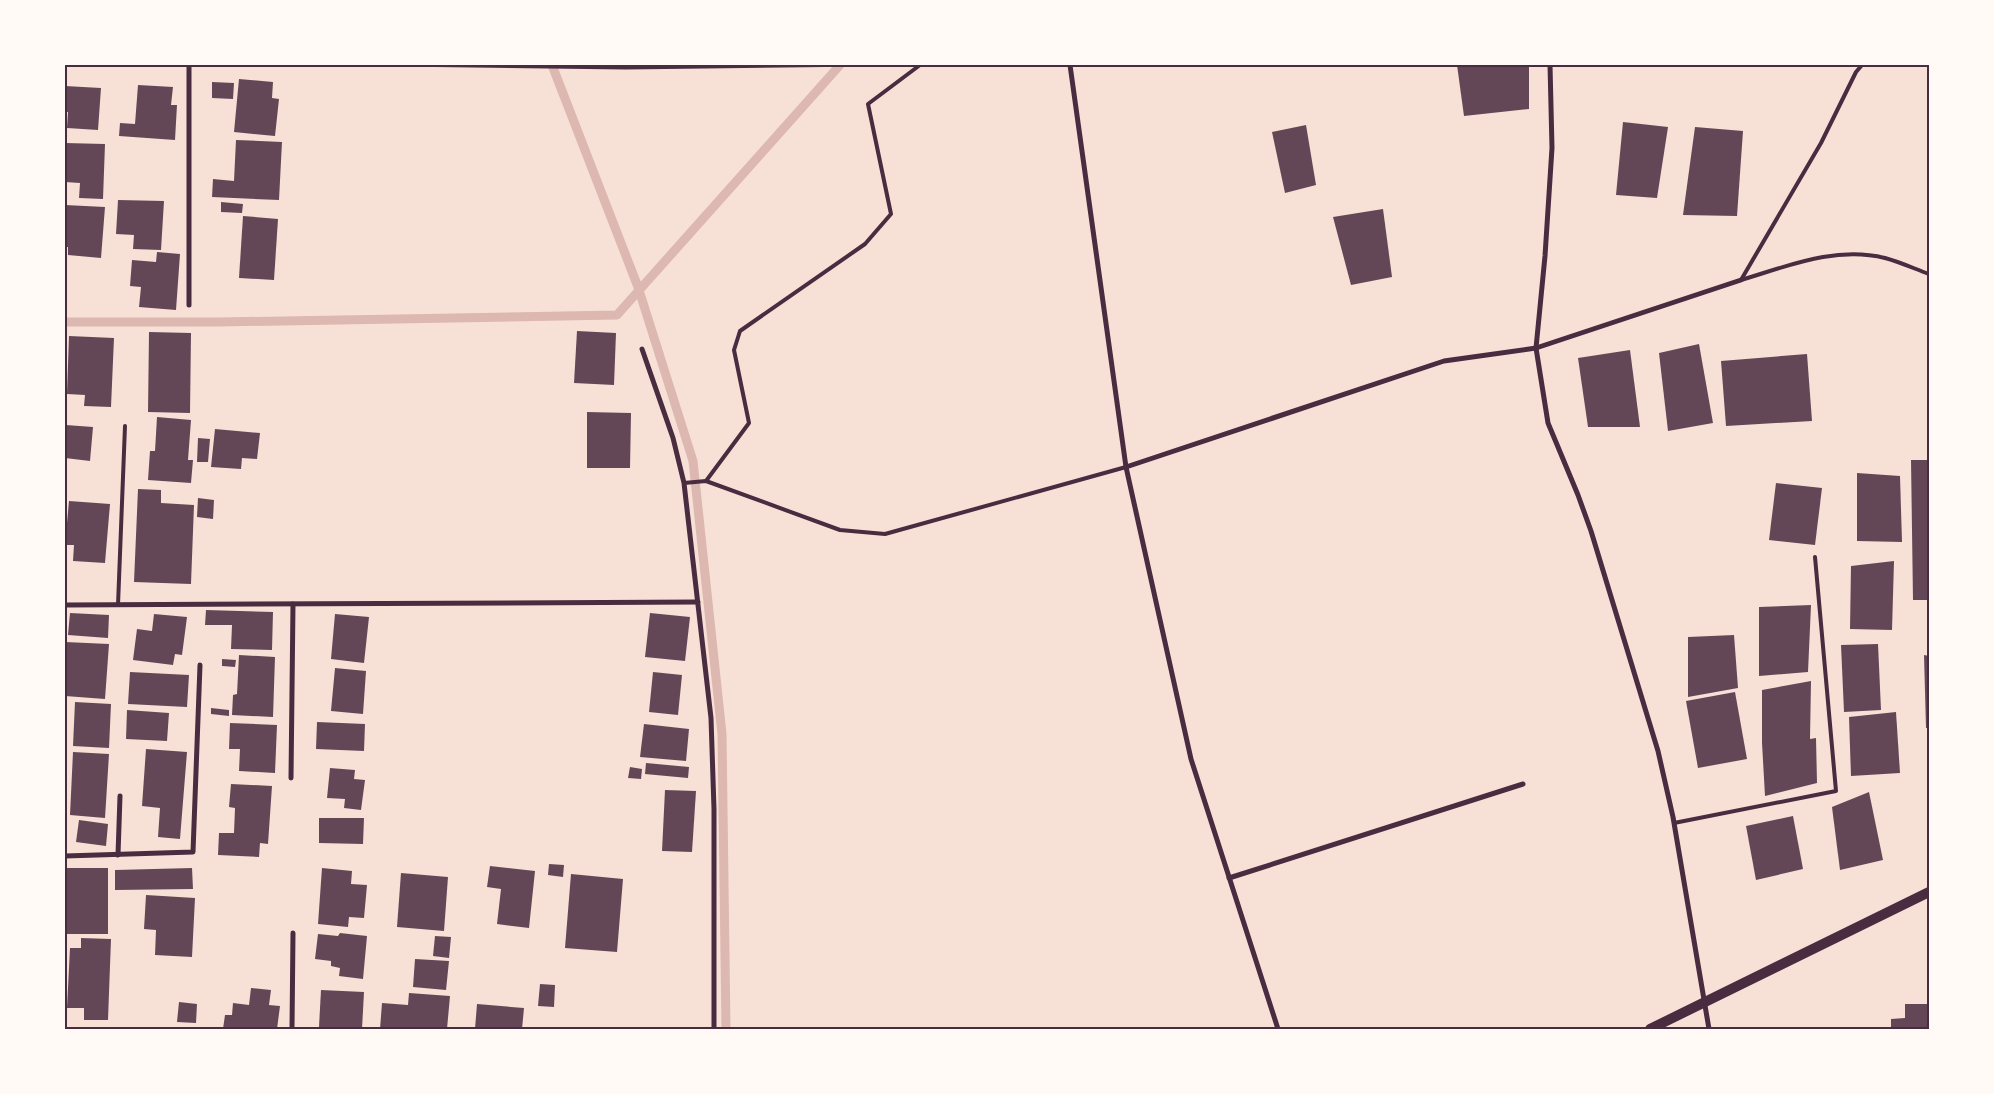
<svg xmlns="http://www.w3.org/2000/svg" width="1994" height="1094" font-family="Lora,serif">
<style>
.lines{fill:none;stroke-linecap:round;stroke-linejoin:round}
.stream{stroke:#dcb8b0;stroke-width:9}
.building{fill:#644757}
.path{stroke:#4a2c40;stroke-width:3}
.service{stroke:#4a2c40;stroke-width:4}
.minor{stroke:#4a2c40;stroke-width:5}
.secondary{stroke:#4a2c40;stroke-width:10}
.neatline{fill:none;stroke:#4a2c40;stroke-width:2}
</style>
<rect width="100%" height="100%" fill="#f7e1d7"/>
<g class="lines">
<g class="stream">
<polyline points="552,65 638,287 693,461 722,734 726,1029"/>
<polyline points="65,322 219,322 617,315 840,65"/>
</g>
</g>
<g class="building">
<polygon points="1457,65 1529,65 1529,109 1464,116"/>
<polygon points="239,79 273,82 272,98 279,99 275,136 234,132"/>
<polygon points="212,82 234,83 233,99 212,98"/>
<polygon points="138,85 173,87 171,105 177,105 175,140 119,136 120,123 135,124"/>
<polygon points="65,86 101,88 98,130 67,128 68,112 65,112"/>
<polygon points="1623,122 1668,127 1657,198 1616,195"/>
<polygon points="1306,125 1316,185 1285,193 1272,132"/>
<polygon points="1695,127 1743,131 1737,216 1683,215"/>
<polygon points="236,140 282,142 279,200 212,197 213,179 234,181"/>
<polygon points="65,143 105,144 103,199 79,198 80,183 65,182"/>
<polygon points="118,200 164,201 161,250 133,249 134,235 116,234"/>
<polygon points="221,202 243,204 242,213 221,212"/>
<polygon points="65,205 105,207 101,258 68,255 68,247 65,247"/>
<polygon points="1383,209 1392,277 1351,285 1333,217"/>
<polygon points="243,216 278,219 274,280 239,278"/>
<polygon points="157,252 180,254 176,310 139,307 141,287 130,286 132,260 156,262"/>
<polygon points="577,331 616,333 614,385 574,383"/>
<polygon points="149,332 191,333 190,413 148,412"/>
<polygon points="69,336 114,338 111,407 84,406 85,395 67,394"/>
<polygon points="1699,344 1713,423 1668,431 1659,353"/>
<polygon points="1630,350 1640,427 1588,427 1578,358"/>
<polygon points="1807,354 1812,421 1726,426 1721,361"/>
<polygon points="587,412 631,413 630,468 587,468"/>
<polygon points="157,417 191,420 188,460 193,460 191,483 148,480 150,451 155,451"/>
<polygon points="66,425 93,427 90,461 65,458"/>
<polygon points="215,429 260,433 257,459 242,458 241,469 211,467"/>
<polygon points="198,438 210,439 208,462 197,462"/>
<polygon points="1911,460 1929,460 1929,600 1913,600"/>
<polygon points="1857,473 1900,476 1902,542 1857,541"/>
<polygon points="1776,483 1822,488 1815,545 1769,540"/>
<polygon points="138,489 161,490 161,503 194,505 191,584 134,582"/>
<polygon points="198,498 214,500 213,519 197,517"/>
<polygon points="69,501 110,504 105,563 73,561 74,545 65,545"/>
<polygon points="1894,561 1892,630 1850,629 1851,566"/>
<polygon points="1811,605 1808,672 1759,676 1759,607"/>
<polygon points="206,610 273,612 272,650 231,649 232,625 205,625"/>
<polygon points="70,613 109,615 108,638 68,635"/>
<polygon points="650,613 690,617 685,661 645,657"/>
<polygon points="154,614 187,617 182,655 175,654 173,665 133,660 137,629 152,631"/>
<polygon points="335,614 369,617 364,663 331,659"/>
<polygon points="1734,635 1738,688 1688,697 1688,637"/>
<polygon points="65,642 109,644 105,699 65,696"/>
<polygon points="1878,644 1881,710 1844,712 1841,645"/>
<polygon points="239,655 275,657 273,717 232,715 233,695 237,694"/>
<polygon points="1924,655 1929,656 1929,728 1926,728"/>
<polygon points="222,659 236,660 235,667 222,666"/>
<polygon points="335,668 366,671 363,714 331,711"/>
<polygon points="130,672 189,675 187,707 128,704"/>
<polygon points="653,672 682,675 678,715 649,712"/>
<polygon points="1811,681 1810,739 1816,738 1817,783 1765,796 1762,743 1762,690"/>
<polygon points="1735,692 1747,759 1698,768 1686,701"/>
<polygon points="75,702 111,704 109,748 73,746"/>
<polygon points="211,708 229,710 229,716 211,714"/>
<polygon points="127,710 169,713 167,741 126,739"/>
<polygon points="1896,712 1900,773 1851,776 1849,717"/>
<polygon points="317,722 365,724 364,751 316,749"/>
<polygon points="230,723 277,725 275,773 239,771 240,749 229,749"/>
<polygon points="644,724 689,729 686,761 640,757"/>
<polygon points="146,749 187,752 180,839 158,837 160,808 142,806"/>
<polygon points="73,752 109,754 105,818 70,815"/>
<polygon points="646,763 689,767 688,778 645,774"/>
<polygon points="630,767 642,769 641,779 628,778"/>
<polygon points="330,768 355,770 354,779 365,780 361,810 344,808 345,799 327,798"/>
<polygon points="231,784 272,786 268,844 260,843 259,857 218,855 219,833 234,833 235,808 229,807"/>
<polygon points="665,790 696,791 692,852 662,851"/>
<polygon points="1869,792 1883,860 1840,870 1832,807"/>
<polygon points="1793,816 1803,869 1756,880 1746,826"/>
<polygon points="319,818 364,818 363,844 319,843"/>
<polygon points="79,820 108,824 106,846 76,842"/>
<polygon points="549,864 564,865 563,877 548,875"/>
<polygon points="490,866 535,871 529,928 497,924 501,889 487,887"/>
<rect x="65" y="868" width="43" height="66"/>
<polygon points="192,868 193,889 115,890 115,870"/>
<polygon points="322,868 352,871 351,884 367,885 364,918 349,917 348,927 318,924"/>
<polygon points="401,873 448,877 444,931 397,927"/>
<polygon points="571,874 623,879 617,952 565,948"/>
<polygon points="146,895 195,898 192,957 155,955 156,930 144,929"/>
<polygon points="340,933 367,936 363,979 339,976 340,968 331,966 331,961 315,959 318,934 338,936"/>
<polygon points="435,936 451,937 449,958 433,956"/>
<polygon points="81,938 111,939 108,1020 84,1020 84,1008 67,1008 70,948 81,948"/>
<polygon points="415,959 449,961 446,990 413,987"/>
<polygon points="540,984 555,985 554,1007 538,1006"/>
<polygon points="251,988 271,990 269,1005 280,1006 277,1029 223,1029 225,1015 232,1015 233,1003 249,1005"/>
<polygon points="321,990 364,992 362,1029 319,1027"/>
<polygon points="409,993 450,996 447,1029 380,1029 382,1003 408,1005"/>
<polygon points="179,1002 197,1004 196,1023 177,1022"/>
<polygon points="477,1004 524,1008 522,1029 475,1029"/>
<polygon points="1905,1004 1929,1004 1928,1029 1891,1029 1891,1019 1905,1018"/>
</g>
<g class="lines">
<polyline class="path" points="397,65 626,68 867,65"/>
<g class="service">
<polyline points="1741,280 1821,143 1856,72 1862,65"/>
<path d="M1741,280C1788,266 1835,246 1885,258C1900,262 1915,269 1929,274"/>
<polyline points="706,481 749,423 734,350 740,331 865,244 891,214 868,104 920,65"/>
<polyline points="684,483 706,481 840,530 885,534 1126,467"/>
<polyline points="118,605 125,426"/>
<polyline points="1674,823 1836,791 1815,557"/>
</g>
<g class="minor">
<polyline points="1070,65 1126,467 1191,759 1278,1029"/>
<polyline points="1550,65 1552,148 1545,256 1536,348 1548,423 1578,495 1591,531 1658,751 1673,817 1709,1029"/>
<polyline points="189,305 189,65"/>
<polyline points="642,349 673,438 684,483 711,718 714,809 714,1029"/>
<polyline points="1126,467 1444,361 1536,348 1741,280"/>
<polyline points="65,605 698,602"/>
<polyline points="291,778 293,604"/>
<polyline points="118,855 120,796"/>
<polyline points="65,856 193,852 200,665"/>
<polyline points="1229,878 1523,784"/>
<polyline points="292,1029 293,933"/>
</g>
<polyline class="secondary" points="1650,1029 1929,892"/>
</g>
<rect width="1994" height="1094" fill="none" stroke="#fffaf5" stroke-width="132"/>
<rect x="66" y="66" width="1862" height="962" class="neatline"/>
</svg>
